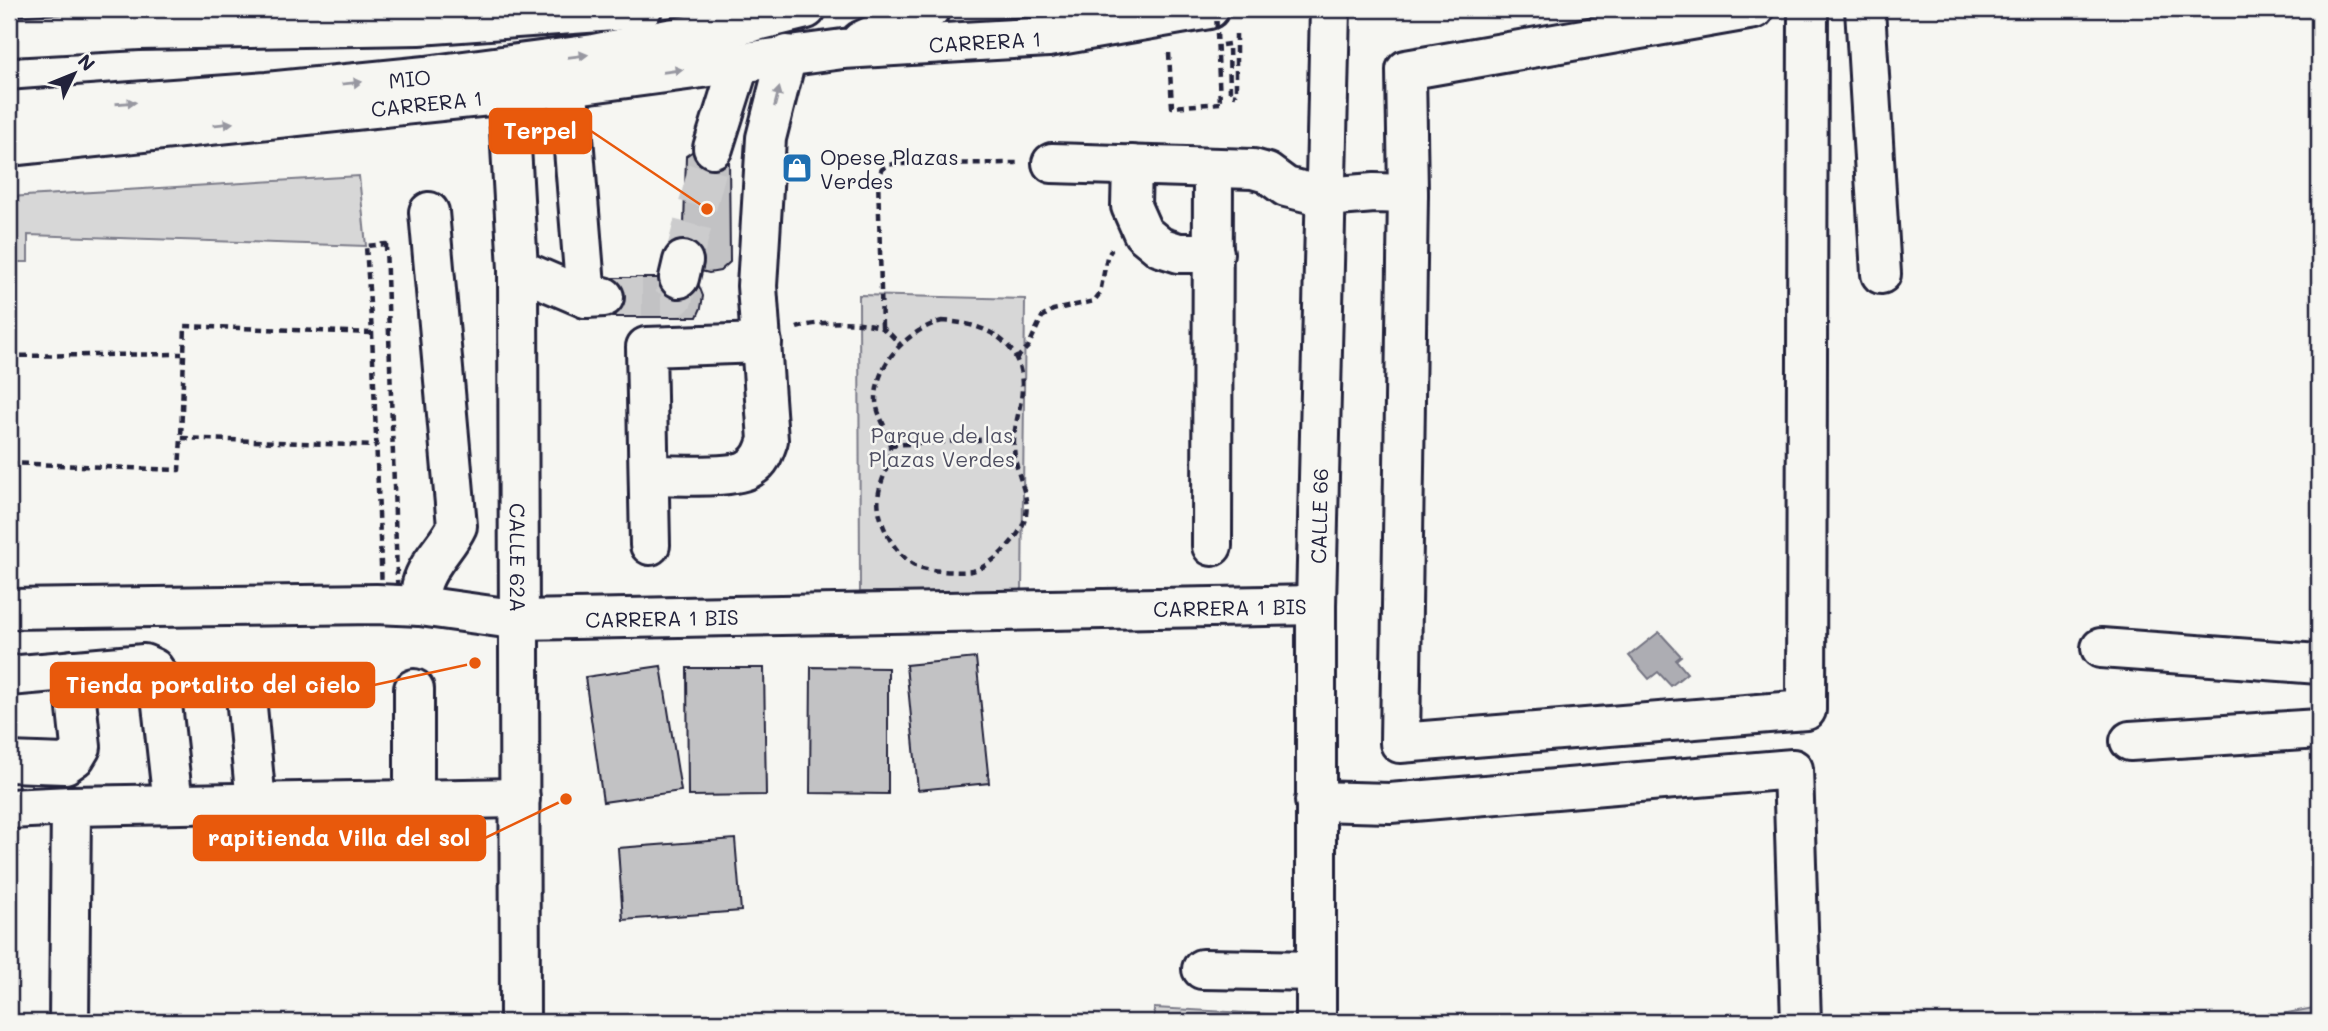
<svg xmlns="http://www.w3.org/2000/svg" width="2328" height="1031" font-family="Mali,sans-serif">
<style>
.green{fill:#d7d7d7;stroke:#7c7c89;stroke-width:2}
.water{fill:#adadb3;stroke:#757583;stroke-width:2}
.building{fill:#c2c2c4;stroke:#22223b;stroke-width:2}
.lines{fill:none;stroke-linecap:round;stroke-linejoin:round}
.minor-tunnel{stroke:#cccccd;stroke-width:38;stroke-dasharray:38 19;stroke-linecap:butt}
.minor-casing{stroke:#22223b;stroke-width:44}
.major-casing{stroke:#22223b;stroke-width:44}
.path{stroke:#22223b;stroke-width:4.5;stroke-dasharray:7 5;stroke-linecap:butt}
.minor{stroke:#f6f6f2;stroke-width:38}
.major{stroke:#f6f6f2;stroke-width:38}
.path-bridge{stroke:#22223b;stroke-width:4.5;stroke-dasharray:7 5;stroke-linecap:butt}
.oneway{fill:#9797a0}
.labels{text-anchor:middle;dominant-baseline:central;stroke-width:5;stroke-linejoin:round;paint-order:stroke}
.street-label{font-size:21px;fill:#22223b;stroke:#f6f6f2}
.poi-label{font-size:21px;fill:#22223b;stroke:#f6f6f2;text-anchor:start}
.park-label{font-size:21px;fill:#4f4f62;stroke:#f6f6f2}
.leader{fill:none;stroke:#e8590c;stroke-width:2.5}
.callout-dot{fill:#e8590c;stroke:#f6f6f2;stroke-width:2.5}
.callout{fill:#e8590c;stroke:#e8590c;stroke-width:2.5}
.callout-label{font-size:23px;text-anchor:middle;font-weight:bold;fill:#fff}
</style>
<rect width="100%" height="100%" fill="#f6f6f2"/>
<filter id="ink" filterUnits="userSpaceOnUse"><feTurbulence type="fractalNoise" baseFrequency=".0143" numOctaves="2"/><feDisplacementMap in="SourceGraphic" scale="14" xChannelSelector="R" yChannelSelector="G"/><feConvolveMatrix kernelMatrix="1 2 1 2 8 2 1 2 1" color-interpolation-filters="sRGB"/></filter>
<g filter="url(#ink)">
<g class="green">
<polygon points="359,176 366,246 28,235 28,262 9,262 9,197"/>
<polygon points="859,295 1025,299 1022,592 860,592"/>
<polygon points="2319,1007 2319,1022 2239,1022"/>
<polygon points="1154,1008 1285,1015 1285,1022 1154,1022"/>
</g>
<polygon class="water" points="1659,632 1681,656 1676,660 1687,673 1671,686 1658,672 1649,679 1629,656"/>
<g class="building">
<polygon points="696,149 729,156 730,262 720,271 709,273 697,270 683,261 686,156"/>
<polygon points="612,278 696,278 703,296 701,308 697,317 612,317 607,308 606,287"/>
<polygon points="976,658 989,783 918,790 906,665"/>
<polygon points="661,666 681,791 603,802 585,677"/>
<polygon points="811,667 888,668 888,794 810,793"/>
<polygon points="687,668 764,668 766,795 688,796"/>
<polygon points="735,839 741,911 623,920 618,848"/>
</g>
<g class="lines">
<g class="minor-tunnel">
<polyline points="683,261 713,148"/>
<polyline points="604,297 674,297 679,278"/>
</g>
<g class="minor-casing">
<g id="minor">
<polyline points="1754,9 1406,70 1408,194 1400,743 1806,710 1808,9"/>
<polyline points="1865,9 1881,274"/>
<polyline points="9,37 139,30 419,25 642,9"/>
<polyline points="566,85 572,125 586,298 604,297"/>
<path id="s1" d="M508,94L518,269L520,1022"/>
<path id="s2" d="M9,111L267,92L426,76L594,54L744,24L806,9"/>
<polyline points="713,148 740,62"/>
<polyline points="1052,163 1253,169 1267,173 1286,187 1326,197 1374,193 1408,194"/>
<polyline points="1132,165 1131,206 1143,233 1160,247 1179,253 1214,253"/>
<polyline points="518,269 586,298"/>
<polyline points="679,278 683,261"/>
<path d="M650,475C671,475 735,479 750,468C761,461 764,452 768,440L757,286L766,138L787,55"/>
<polyline points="650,545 646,347 762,343"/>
<polyline points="1212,546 1213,168"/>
<path d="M420,606C421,599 420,590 422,584C428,562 448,546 457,526L429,212"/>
<path id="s3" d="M9,609L376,604L420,606L520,620L1316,605"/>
<polyline points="2101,648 2319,664"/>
<polyline points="9,676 144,664 153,668 159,677 173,804"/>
<polyline points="246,696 256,803"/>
<polyline points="2130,741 2319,729"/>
<polyline points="9,762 65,764 75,757 81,747 73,670"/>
<polyline points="414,800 414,689"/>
<polyline points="1315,801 1390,803 1793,769 1801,1022"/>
<polyline points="9,809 71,806"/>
<polyline points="1202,969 1316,971"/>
<polyline points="69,1022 71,806 520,798"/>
<path id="s4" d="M1316,1022V605L1330,9"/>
</g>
</g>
<g class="major-casing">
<g id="major">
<polyline points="861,41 930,9"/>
<path id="s5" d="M9,146L508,94L843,49L1048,37L1209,9"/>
</g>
</g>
<g class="path">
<polyline points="1236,34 1236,95"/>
<polyline points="1222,45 1229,44 1230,94 1236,95"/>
<polyline points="1169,53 1172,107 1220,103"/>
<polygon points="386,244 398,606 382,590 372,333 366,246"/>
<path d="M942,321C983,323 1022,339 1022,387C1022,405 1015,421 1014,439C1012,489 1050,505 1003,551C995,559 983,569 972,571C961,573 929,571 919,567C894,557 874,518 879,492C882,476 891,464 890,446C889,431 877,416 876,401C875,363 908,330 942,321Z"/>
<polyline points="882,327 878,176 882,169 892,164 1018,163"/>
<path d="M797,328C816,321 860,320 879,327C887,329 894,339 900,344"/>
<polyline points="372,333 185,326 181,438 376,446"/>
<polyline points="9,356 182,354"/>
<polyline points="1016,359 1028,347 1042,317 1053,310 1094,301 1100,293 1107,257 1112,249"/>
<polyline points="890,445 1014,438"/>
<polyline points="9,463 179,470 181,438"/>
</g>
<use href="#minor" class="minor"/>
<use href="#major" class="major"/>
<polyline class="path-bridge" points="1216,9 1220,103"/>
</g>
<defs><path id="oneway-solid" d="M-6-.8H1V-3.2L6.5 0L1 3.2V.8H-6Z" transform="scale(1.75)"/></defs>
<g class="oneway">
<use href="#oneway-solid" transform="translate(578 56) rotate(-7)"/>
<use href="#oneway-solid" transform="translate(673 71) rotate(-8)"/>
<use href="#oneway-solid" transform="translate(352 83) rotate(-6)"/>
<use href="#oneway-solid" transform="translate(777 97) rotate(-76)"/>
<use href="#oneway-solid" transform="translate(126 103) rotate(-4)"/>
<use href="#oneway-solid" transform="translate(223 124) rotate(-6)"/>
</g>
</g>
<defs>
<g id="shop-square" transform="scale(1.575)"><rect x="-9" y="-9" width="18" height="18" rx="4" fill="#1f6fb2" stroke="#f6f6f2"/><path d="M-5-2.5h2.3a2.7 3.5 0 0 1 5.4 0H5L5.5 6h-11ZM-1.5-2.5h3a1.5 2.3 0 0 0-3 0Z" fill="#fff"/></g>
</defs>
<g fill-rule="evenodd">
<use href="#shop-square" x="797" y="168"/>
</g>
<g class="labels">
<g class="street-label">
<text stroke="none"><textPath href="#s5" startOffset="982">CARRERA 1</textPath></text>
<text stroke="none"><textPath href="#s2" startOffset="402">MIO</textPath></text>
<text stroke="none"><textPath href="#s5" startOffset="420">CARRERA 1</textPath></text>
<text stroke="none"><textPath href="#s4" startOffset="506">CALLE 66</textPath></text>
<text stroke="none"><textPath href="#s1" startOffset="464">CALLE 62A</textPath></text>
<text stroke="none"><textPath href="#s3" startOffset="1222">CARRERA 1 BIS</textPath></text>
<text stroke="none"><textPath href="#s3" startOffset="654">CARRERA 1 BIS</textPath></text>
</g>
<g class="poi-label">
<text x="820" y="156">Opese Plazas<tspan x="820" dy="24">Verdes</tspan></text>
</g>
<g class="park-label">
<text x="942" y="434">Parque de las<tspan x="942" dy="24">Plazas Verdes</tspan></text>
</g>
</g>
<path class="leader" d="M707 209L591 131M475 663L374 685M566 799L485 838"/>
<g class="callout-dot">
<circle cx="707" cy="209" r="7"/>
<circle cx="475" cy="663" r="7"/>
<circle cx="566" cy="799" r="7"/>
</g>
<g class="callout">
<rect x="490" y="109" width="101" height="44" rx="7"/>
<rect x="51" y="663" width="323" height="44" rx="7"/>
<rect x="194" y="816" width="291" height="44" rx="7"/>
</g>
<g class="callout-label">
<text x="540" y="139">Terpel</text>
<text x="213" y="693">Tienda portalito del cielo</text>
<text x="339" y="846">rapitienda Villa del sol</text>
</g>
<rect width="2328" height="1031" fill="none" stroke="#f6f6f2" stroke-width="35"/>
<rect x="18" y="18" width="2293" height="996" fill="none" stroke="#22223b" stroke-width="2.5" filter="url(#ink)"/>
<g transform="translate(74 74) rotate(47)" stroke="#f6f6f2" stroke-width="5" paint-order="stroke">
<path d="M0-5L12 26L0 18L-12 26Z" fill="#22223b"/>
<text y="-10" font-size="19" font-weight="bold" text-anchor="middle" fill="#22223b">N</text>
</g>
</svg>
